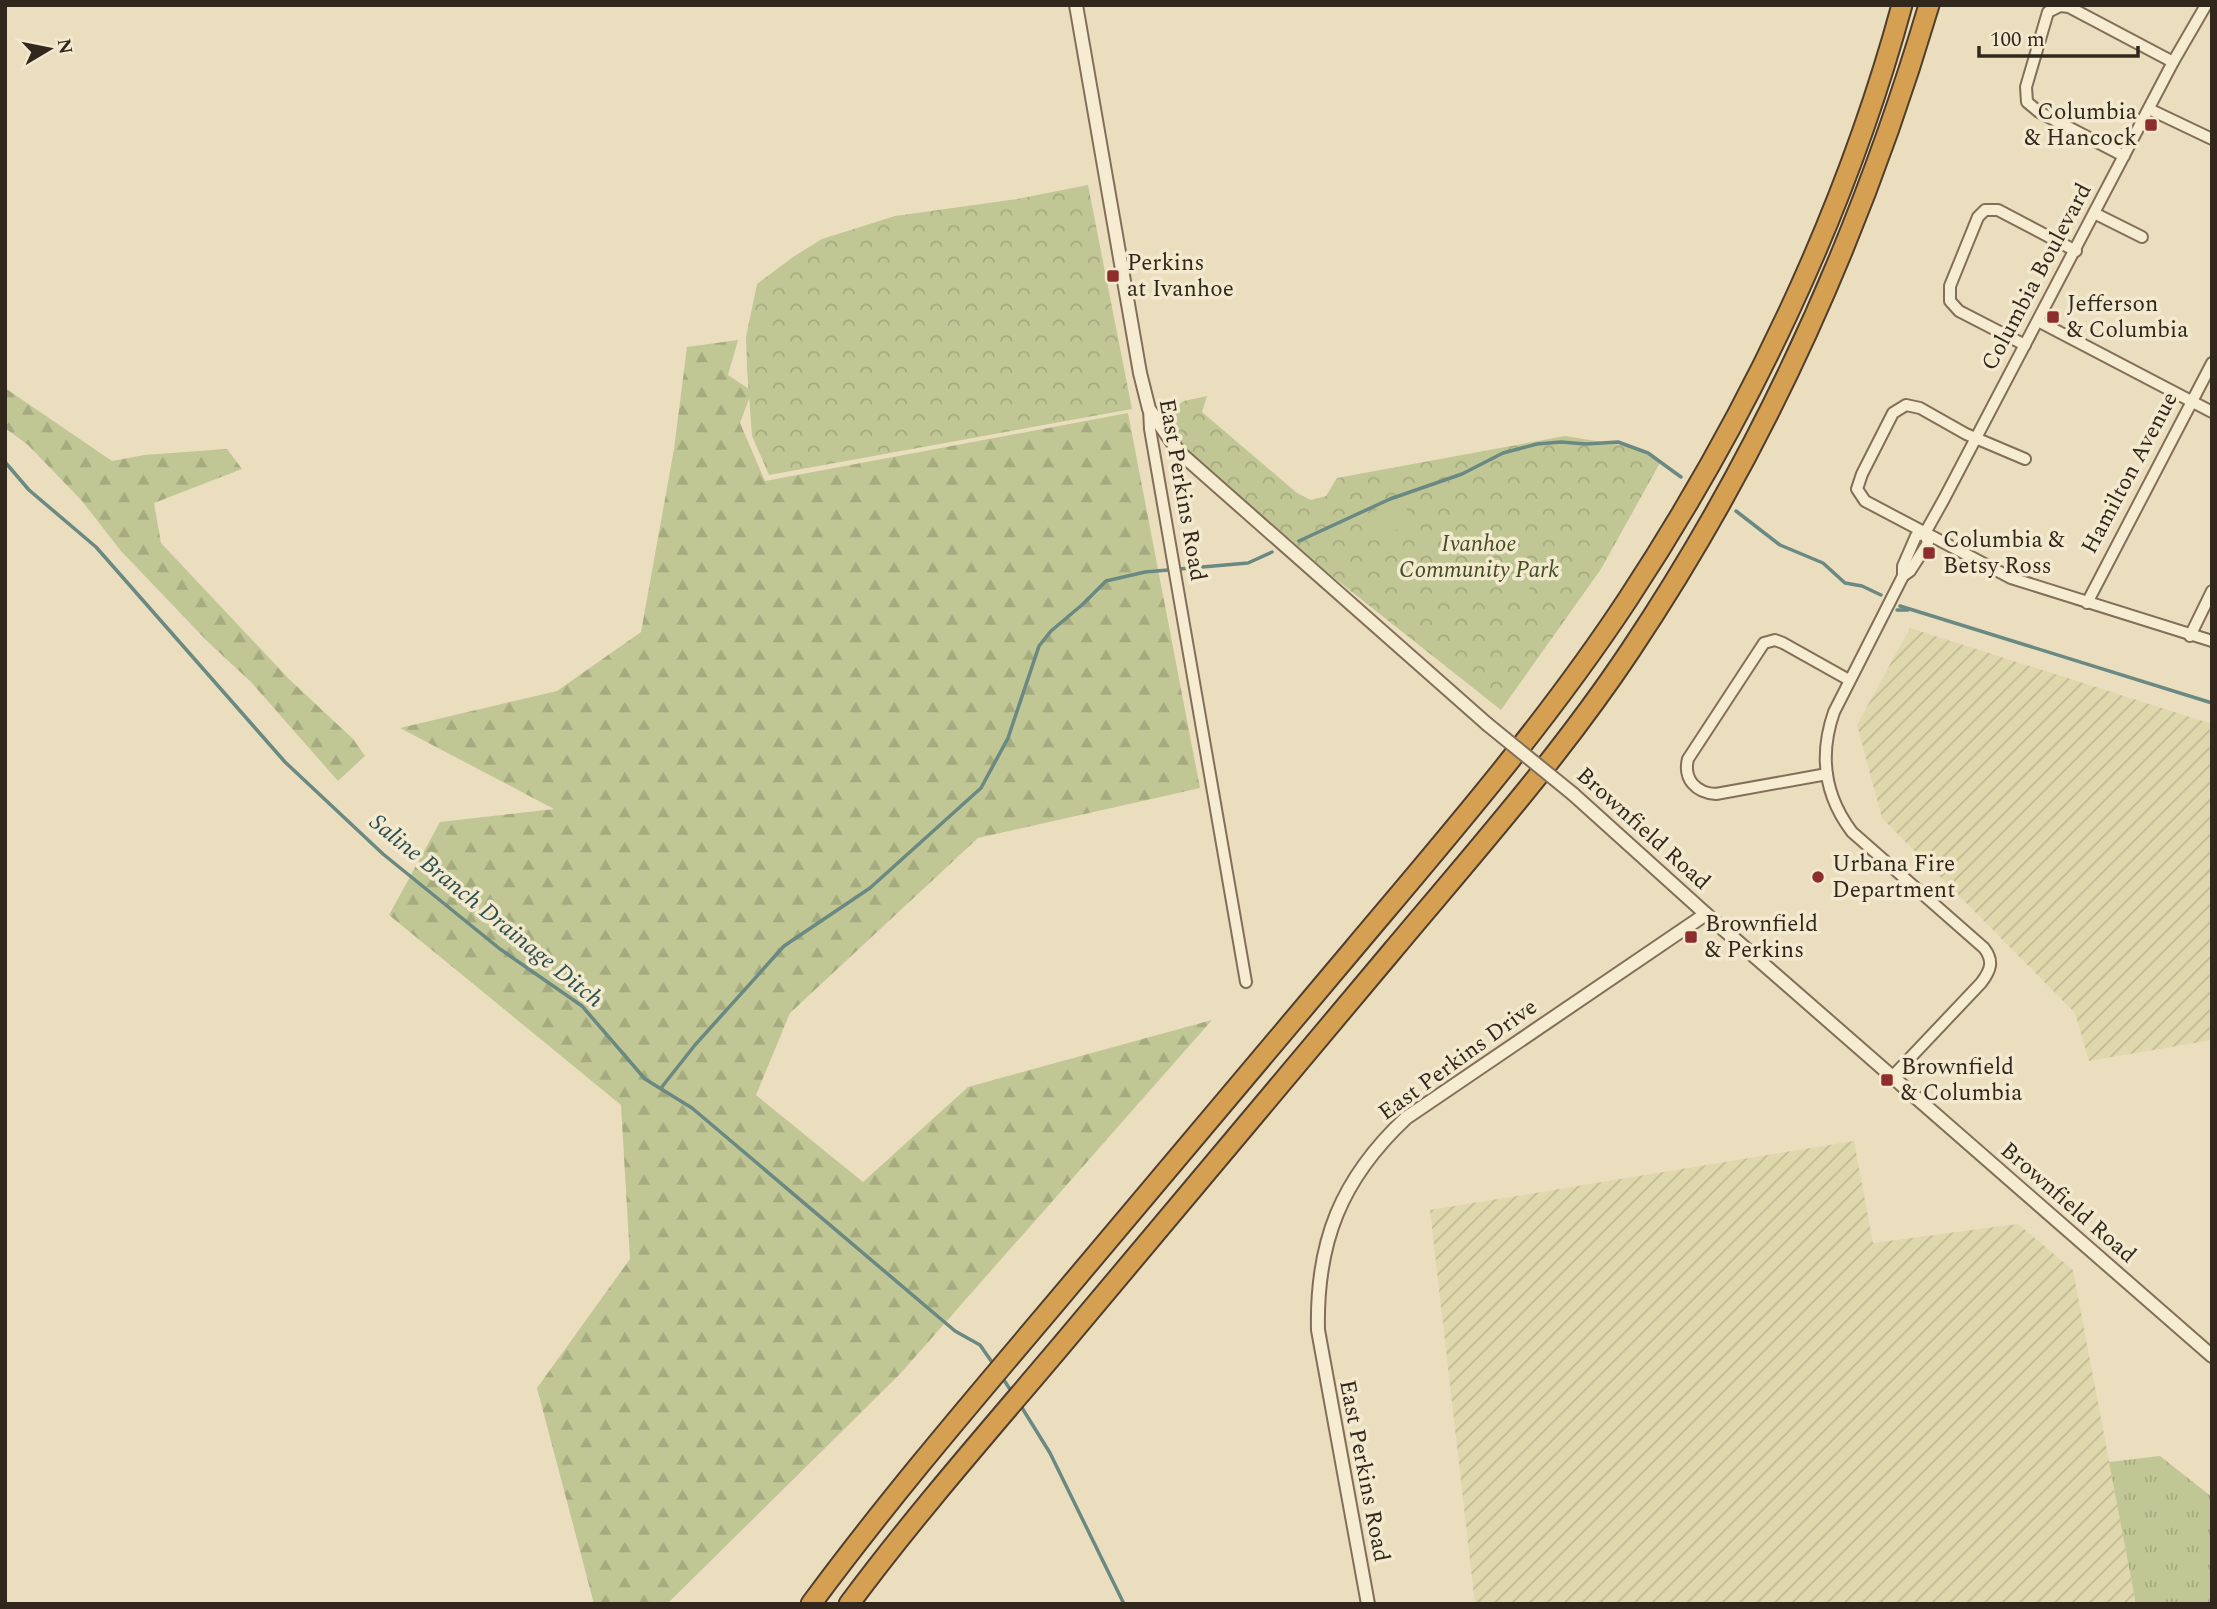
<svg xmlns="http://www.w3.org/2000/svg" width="2217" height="1609" font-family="Spectral,serif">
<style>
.farmland{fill:url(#farmland-furrows)}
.grass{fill:url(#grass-tufts)}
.forest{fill:url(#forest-firs)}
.park{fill:url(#park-crowns)}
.garden{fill:#c0c794}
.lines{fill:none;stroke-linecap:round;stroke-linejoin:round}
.stream{stroke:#6a8982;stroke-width:3.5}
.minor-casing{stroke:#826f59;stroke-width:14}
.tertiary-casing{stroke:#826f59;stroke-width:16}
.motorway-casing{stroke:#4f3e2d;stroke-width:23}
.minor{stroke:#f6ecd1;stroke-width:10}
.tertiary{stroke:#f6ecd1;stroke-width:12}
.motorway{stroke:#d6a053;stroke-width:19}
.tertiary-bridge-casing{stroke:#826f59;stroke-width:16;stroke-linecap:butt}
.tertiary-bridge{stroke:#f6ecd1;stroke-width:12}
.poi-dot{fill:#8d2e2d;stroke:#f2e9ce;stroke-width:2.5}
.labels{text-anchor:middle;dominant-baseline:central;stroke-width:7;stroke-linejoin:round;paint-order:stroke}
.poi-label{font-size:23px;fill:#32271c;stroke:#f2e9ce;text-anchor:start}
.street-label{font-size:23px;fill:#32271c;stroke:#f2e9ce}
.park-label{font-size:23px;font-style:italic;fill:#424d24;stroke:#f2e9ce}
.water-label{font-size:24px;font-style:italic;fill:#2c5150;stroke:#f2e9ce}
</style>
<defs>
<pattern id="farmland-furrows" width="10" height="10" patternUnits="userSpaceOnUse" patternTransform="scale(1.75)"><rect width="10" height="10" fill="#dfd8ad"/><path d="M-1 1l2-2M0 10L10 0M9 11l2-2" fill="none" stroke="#c0b994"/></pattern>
<pattern id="grass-tufts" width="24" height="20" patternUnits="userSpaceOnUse" patternTransform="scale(1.75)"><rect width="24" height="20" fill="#c0c794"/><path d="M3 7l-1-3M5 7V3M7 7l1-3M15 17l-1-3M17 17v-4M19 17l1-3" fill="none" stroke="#a5ab7f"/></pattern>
<pattern id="forest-firs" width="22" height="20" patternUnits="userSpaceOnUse" patternTransform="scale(1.75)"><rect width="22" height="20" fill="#c0c794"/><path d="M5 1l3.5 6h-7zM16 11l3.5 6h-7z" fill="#a5ab7f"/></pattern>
<pattern id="park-crowns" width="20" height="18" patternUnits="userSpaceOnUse" patternTransform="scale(1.75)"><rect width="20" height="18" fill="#c0c794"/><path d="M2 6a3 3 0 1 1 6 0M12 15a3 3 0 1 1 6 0" fill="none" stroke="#a5ab7f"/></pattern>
</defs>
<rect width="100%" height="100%" fill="#eadebf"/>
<g class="farmland">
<polygon points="1910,628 2212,724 2212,1040 2089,1061 2075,1013 1882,818 1857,725"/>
<polygon points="1854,1141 1873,1243 2018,1224 2073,1270 2136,1604 1475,1604 1430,1210"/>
</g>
<polygon class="grass" points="2160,1456 2212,1497 2212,1604 2136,1604 2109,1462"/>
<g class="forest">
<polygon points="738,340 728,375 752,391 740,423 765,481 1128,413 1200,788 978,838 790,1013 756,1095 863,1182 968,1087 1212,1020 900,1374 667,1604 594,1604 537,1388 630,1259 621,1105 389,915 440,822 554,809 400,728 557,691 641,632 674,449 687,347"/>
<polygon points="5,388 112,461 144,455 227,449 242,469 154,503 161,543 289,679 353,739 365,756 338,781 251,682 208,642 121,551 82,501 28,445 5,428"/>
</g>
<g class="park">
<polygon points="1088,185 1132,409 769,475 752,436 747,369 746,337 757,284 793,257 822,239 895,216 1017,199"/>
<polygon points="1207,396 1202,412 1297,493 1311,500 1326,496 1337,478 1565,436 1627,446 1661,461 1601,569 1501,710 1328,573 1199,462 1169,429 1172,408 1184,401"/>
</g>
<g class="garden">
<polygon points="1403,499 1412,522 1372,541 1363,516"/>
<rect x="1512" y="576" width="17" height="19"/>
</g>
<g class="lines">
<g class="stream">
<polyline points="5,462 29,490 96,547 285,762 383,854 500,949 582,1006 645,1079 692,1108 955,1331 980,1345 994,1365"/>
<polyline points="1736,511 1780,545 1823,563 1845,583 1862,586 1881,595"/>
<polyline points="1299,541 1390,499 1462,474 1503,453 1537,444 1561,442 1586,444 1618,442 1648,453 1681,477"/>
<polyline points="1900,606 2212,703"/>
<polyline points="1897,610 1908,610"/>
<polyline points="661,1088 695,1045 784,946 870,888 981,788 1008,738 1039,646 1051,631 1083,604 1106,581 1145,572 1248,563 1272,552"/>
<polyline points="1002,1377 1013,1394"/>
<polyline points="1019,1403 1050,1453 1124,1604"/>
</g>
<g class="minor-casing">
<g id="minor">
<polyline points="2149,109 2212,139"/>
<polyline points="2124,156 2039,112 2027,102 2026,87 2048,12 2060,6 2069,7 2173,62"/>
<polyline points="2094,213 2142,237"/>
<polyline points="2038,321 2212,412"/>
<polyline points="2025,345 1959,311 1950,301 1950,286 1978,217 1985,210 1998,210 2076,251"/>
<polyline points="1149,409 1150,429 1246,982"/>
<polyline points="2025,459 1966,434 1920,408 1906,405 1893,413 1862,474 1857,489 1865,501 2011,578 2212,641"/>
<polyline points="1903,576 1903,566 1916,536 1925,533 1944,499 2173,62 2206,5"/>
<polyline points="2087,603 2212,363"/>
<polyline points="2190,636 2212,591"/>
<path d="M1827,774L1716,794C1696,793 1683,779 1688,759L1764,643L1775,640L1783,643L1849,680"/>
<path d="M1892,1077L1981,983C1991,970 1994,961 1984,948L1852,832C1824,795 1819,755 1834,712L1903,576L1910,571L1928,543L1925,533"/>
</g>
</g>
<g class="tertiary-casing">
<g id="tertiary">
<polyline points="1076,5 1140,373 1149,409 1179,452 1487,724"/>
<polyline points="1573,794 1706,914 2212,1356"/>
<path d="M1368,1604L1318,1330C1316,1242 1341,1179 1406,1118L1706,914"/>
</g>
</g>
<g class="motorway-casing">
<g id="motorway">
<path d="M811,1604C887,1501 970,1404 1052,1307C1153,1187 1254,1067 1355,947C1450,834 1547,722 1628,599C1747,418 1845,215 1902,5"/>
<path d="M849,1604C915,1515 989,1431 1060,1347C1171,1214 1282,1082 1393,950C1475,852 1560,756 1630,651C1763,452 1861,234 1929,5"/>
</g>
</g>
<use href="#minor" class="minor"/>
<use href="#tertiary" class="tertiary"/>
<use href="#motorway" class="motorway"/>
<g class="tertiary-bridge-casing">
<polyline id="tertiary-bridge" points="1487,724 1573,794"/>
</g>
<use href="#tertiary-bridge" class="tertiary-bridge"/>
</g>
<g class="poi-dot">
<rect x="2144" y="118" width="14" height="14" rx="3.5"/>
<rect x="1106" y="269" width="14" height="14" rx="3.5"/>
<rect x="2046" y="310" width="14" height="14" rx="3.5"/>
<rect x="1922" y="546" width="14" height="14" rx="3.5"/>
<circle cx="1818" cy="877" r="7"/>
<rect x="1684" y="930" width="14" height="14" rx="3.5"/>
<rect x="1880" y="1073" width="14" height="14" rx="3.5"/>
</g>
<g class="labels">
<g class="poi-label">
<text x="2137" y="112" text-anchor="end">Columbia<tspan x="2137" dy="26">&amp; Hancock</tspan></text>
<text x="1127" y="263">Perkins<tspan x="1127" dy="26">at Ivanhoe</tspan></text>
<text x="2067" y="304">Jefferson<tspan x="2067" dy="26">&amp; Columbia</tspan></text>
<text x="1943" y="540">Columbia &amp;<tspan x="1943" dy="26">Betsy Ross</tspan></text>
<text x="1832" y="864">Urbana Fire<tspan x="1832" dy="26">Department</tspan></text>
<text x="1705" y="924">Brownfield<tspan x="1705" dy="26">&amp; Perkins</tspan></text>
<text x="1901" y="1067">Brownfield<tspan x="1901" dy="26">&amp; Columbia</tspan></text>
</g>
<g class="street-label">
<text transform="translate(2037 277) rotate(-62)">Columbia Boulevard</text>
<text transform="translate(2130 473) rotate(-62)">Hamilton Avenue</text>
<text transform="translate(1182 490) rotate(80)">East Perkins Road</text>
<text transform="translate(1643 829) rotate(42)">Brownfield Road</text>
<text transform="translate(1458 1060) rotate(-36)">East Perkins Drive</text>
<text transform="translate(2068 1203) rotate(41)">Brownfield Road</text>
<text transform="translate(1364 1471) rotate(79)">East Perkins Road</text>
</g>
<g class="park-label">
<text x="1479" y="544">Ivanhoe<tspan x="1479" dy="26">Community Park</tspan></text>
</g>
<g class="water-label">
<text transform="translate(486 911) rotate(39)">Saline Branch Drainage Ditch</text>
</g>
</g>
<rect width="2217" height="1609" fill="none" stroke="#32271c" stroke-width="14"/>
<g transform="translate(49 49) rotate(80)" stroke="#f2e9ce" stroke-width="5" paint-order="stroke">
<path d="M0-5L12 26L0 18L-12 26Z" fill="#32271c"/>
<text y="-10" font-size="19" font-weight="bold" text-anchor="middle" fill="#32271c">N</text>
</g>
<path d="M1979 46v10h159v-10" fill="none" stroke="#32271c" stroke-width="3.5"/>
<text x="1990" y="46" font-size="21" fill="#32271c" stroke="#f2e9ce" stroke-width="5" paint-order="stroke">100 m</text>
</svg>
